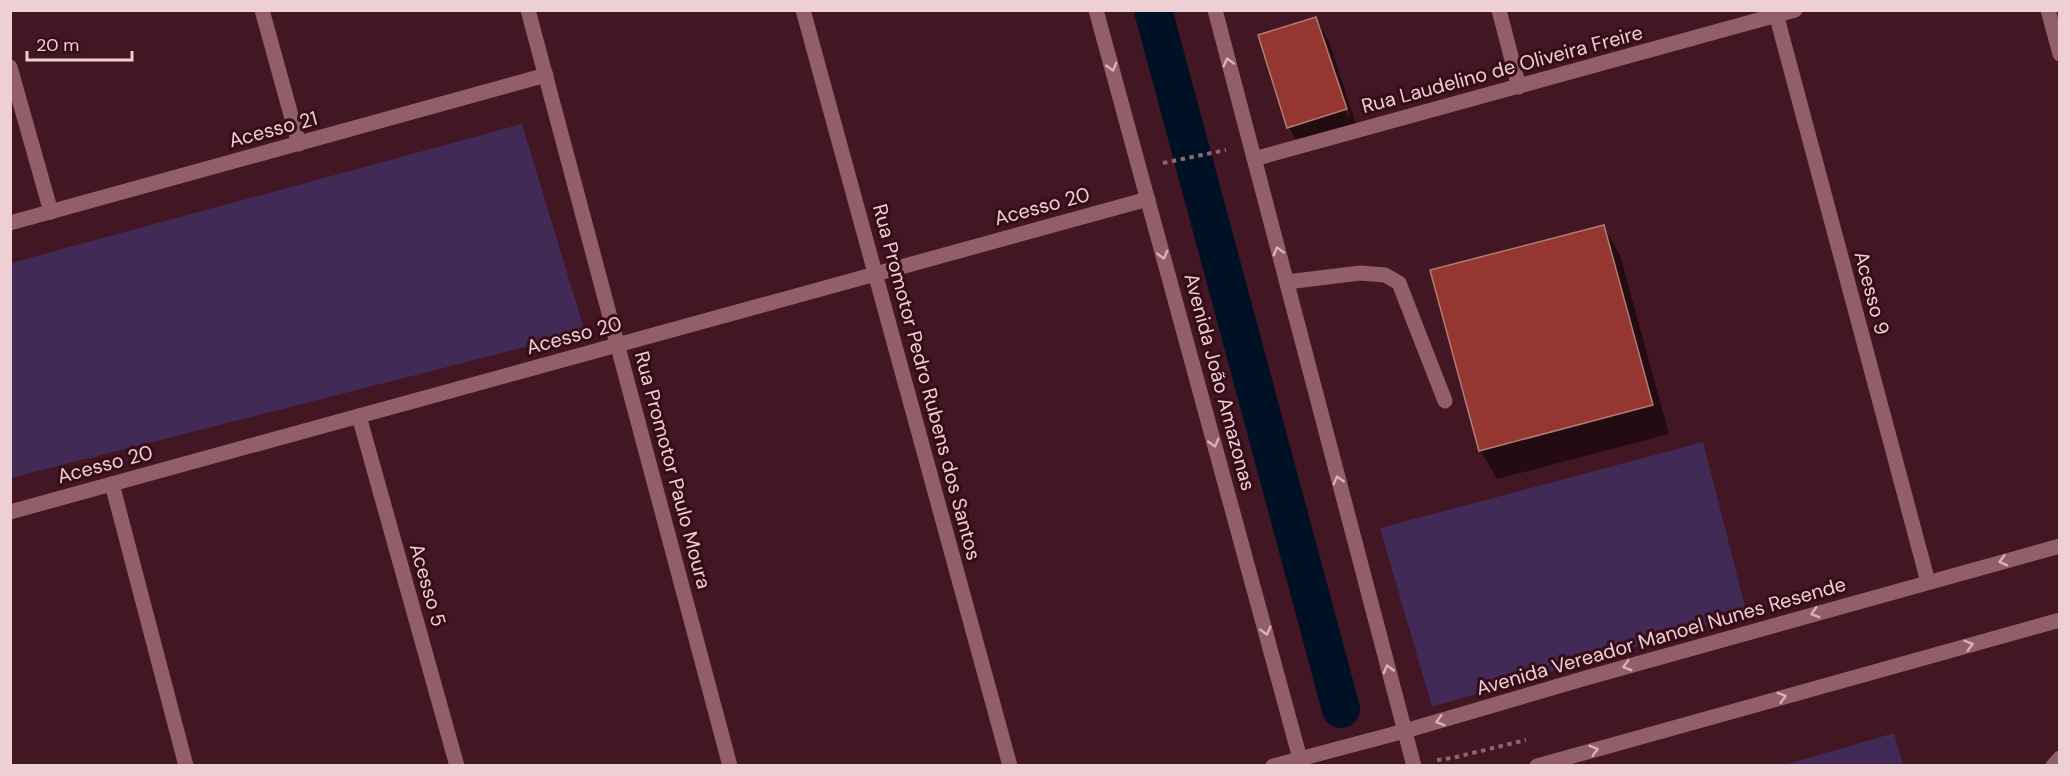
<svg xmlns="http://www.w3.org/2000/svg" width="2070" height="776" font-family="'DM Sans',sans-serif">
<style>
.green{fill:#412a56}
.shadow{fill:#0007;fill-rule:evenodd}
.lines{fill:none;stroke-linecap:round;stroke-linejoin:round}
.canal{stroke:#001126;stroke-width:38}
.building{fill:#953630;stroke:#b17c75;stroke-width:1.5}
.path{stroke:#8d6770;stroke-width:4;stroke-dasharray:4.5 4.5;stroke-linecap:butt}
.service{stroke:#925e68;stroke-width:15}
.minor{stroke:#925e68;stroke-width:15}
.tertiary{stroke:#925e68;stroke-width:15}
.oneway{stroke:#d6b3b9}
.labels{text-anchor:middle;dominant-baseline:central;stroke-width:6;stroke-linejoin:round;paint-order:stroke}
.street-label{font-size:20px;fill:#edcfd4;stroke:#370c18}
</style>
<rect width="100%" height="100%" fill="#421622"/>
<g class="green">
<polygon points="522,124 585,332 11,478 11,263"/>
<polygon points="1703,442 1747,614 1432,707 1380,528"/>
<polygon points="1894,733 1903,765 1784,765"/>
</g>
<g class="shadow">
<path d="M1316,18L1329,42L1359,133L1302,151L1289,127ZM1323,41H1326L1350,116L1348,117Z"/>
<polygon points="1603,226 1620,255 1669,434 1497,479 1480,450"/>
</g>
<g class="lines">
<polyline class="canal" points="1153,10 1341,709"/>
</g>
<g class="building">
<polygon points="1316,17 1347,109 1287,128 1258,35"/>
<polygon points="1604,225 1653,405 1479,451 1430,270"/>
</g>
<g class="lines">
<g class="path">
<polyline points="1163,163 1226,150"/>
<polyline points="1437,760 1452,758 1526,740"/>
</g>
<polyline class="service" points="1287,282 1360,273 1385,275 1399,283 1445,401"/>
<g class="minor">
<polyline points="262,10 299,144"/>
<polyline points="528,10 730,766"/>
<polyline points="803,10 1010,766"/>
<polyline points="1499,10 1519,87"/>
<polyline points="1775,10 1928,582"/>
<polyline points="2048,10 2060,54"/>
<polyline points="10,67 51,212"/>
<polyline points="1254,159 1795,10"/>
<polyline points="10,223 546,75"/>
<polyline points="359,416 457,766"/>
<polyline points="112,484 186,766"/>
<polyline points="10,512 1148,199"/>
<polyline points="2053,766 2060,758"/>
</g>
<g class="tertiary">
<polyline points="1096,10 1302,766"/>
<polyline points="1215,10 1414,766"/>
<polyline points="1273,766 1405,731 1586,678 2060,546"/>
<polyline points="1537,766 2060,620"/>
</g>
</g>
<defs><path id="oneway-chevron" d="M-2-3.5L2.5 0L-2 3.5" fill="none" stroke-width="1.6" stroke-linecap="round" stroke-linejoin="round" transform="scale(1.5)"/></defs>
<g class="oneway">
<use href="#oneway-chevron" transform="translate(1228 62) rotate(-105)"/>
<use href="#oneway-chevron" transform="translate(1112 67) rotate(75)"/>
<use href="#oneway-chevron" transform="translate(1278 251) rotate(-105)"/>
<use href="#oneway-chevron" transform="translate(1163 255) rotate(75)"/>
<use href="#oneway-chevron" transform="translate(1214 443) rotate(75)"/>
<use href="#oneway-chevron" transform="translate(1338 480) rotate(-105)"/>
<use href="#oneway-chevron" transform="translate(2003 561) rotate(165)"/>
<use href="#oneway-chevron" transform="translate(1815 613) rotate(164)"/>
<use href="#oneway-chevron" transform="translate(1266 631) rotate(75)"/>
<use href="#oneway-chevron" transform="translate(1969 645) rotate(-16)"/>
<use href="#oneway-chevron" transform="translate(1627 666) rotate(164)"/>
<use href="#oneway-chevron" transform="translate(1388 669) rotate(-105)"/>
<use href="#oneway-chevron" transform="translate(1782 697) rotate(-16)"/>
<use href="#oneway-chevron" transform="translate(1440 721) rotate(164)"/>
<use href="#oneway-chevron" transform="translate(1594 750) rotate(-16)"/>
</g>
<g class="labels">
<g class="street-label">
<text transform="translate(1502 69) rotate(-15)">Rua Laudelino de Oliveira Freire</text>
<text transform="translate(273 129) rotate(-15)">Acesso 21</text>
<text transform="translate(1042 206) rotate(-15)">Acesso 20</text>
<text transform="translate(1872 293) rotate(75)">Acesso 9</text>
<text transform="translate(574 335) rotate(-15)">Acesso 20</text>
<text transform="translate(927 382) rotate(75)">Rua Promotor Pedro Rubens dos Santos</text>
<text transform="translate(1220 382) rotate(75)">Avenida João Amazonas</text>
<text transform="translate(105 464) rotate(-15)">Acesso 20</text>
<text transform="translate(673 470) rotate(75)">Rua Promotor Paulo Moura</text>
<text transform="translate(428 585) rotate(74)">Acesso 5</text>
<text transform="translate(1661 636) rotate(-16)">Avenida Vereador Manoel Nunes Resende</text>
</g>
</g>
<rect width="2070" height="776" fill="none" stroke="#edcfd4" stroke-width="24"/>
<path d="M27 51v9h105v-9" fill="none" stroke="#edcfd4" stroke-width="3"/>
<text x="36" y="51" font-size="18" fill="#edcfd4" stroke="#370c18" stroke-width="4.5" paint-order="stroke">20 m</text>
</svg>
